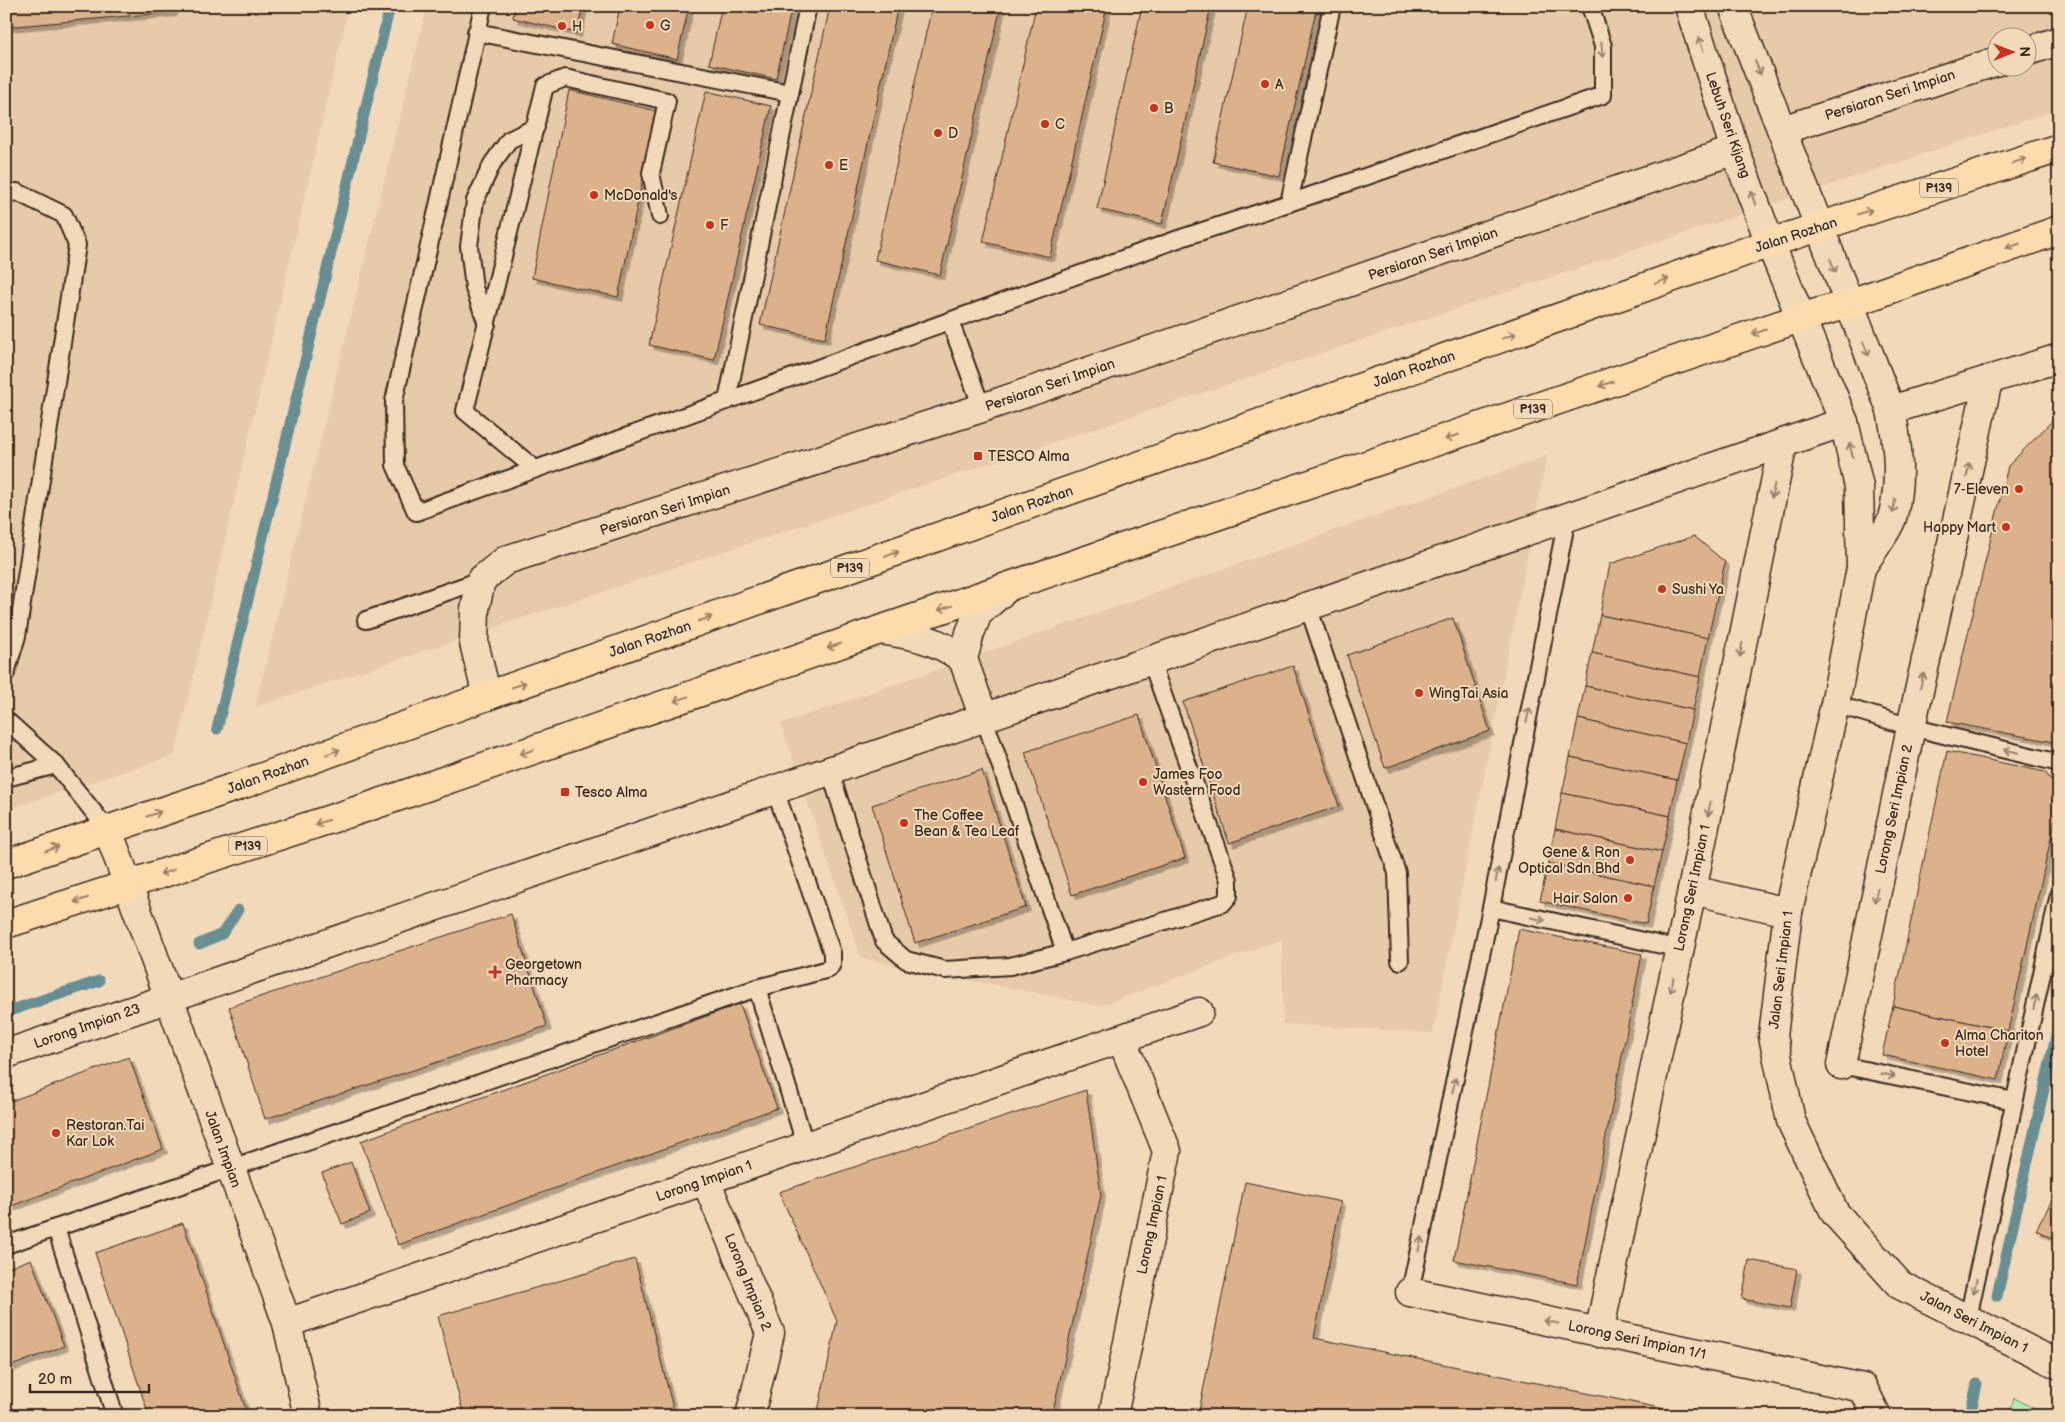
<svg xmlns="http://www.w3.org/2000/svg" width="2065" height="1422" font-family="'Balsamiq Sans',sans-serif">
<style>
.built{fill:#e7caa9;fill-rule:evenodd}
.green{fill:#b1eeb5;stroke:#768c6a}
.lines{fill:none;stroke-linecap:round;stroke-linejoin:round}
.stream{stroke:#668e93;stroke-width:11}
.building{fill:#dbb28c;stroke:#3b2a1e;filter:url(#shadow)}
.service-casing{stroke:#3b2a1e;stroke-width:20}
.minor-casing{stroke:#3b2a1e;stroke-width:31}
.tertiary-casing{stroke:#3b2a1e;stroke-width:31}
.primary-casing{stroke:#3b2a1e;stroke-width:31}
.service{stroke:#f2d9ba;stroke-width:16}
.minor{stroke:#f2d9ba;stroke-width:28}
.tertiary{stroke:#f2d9ba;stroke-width:28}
.primary{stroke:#fcdcac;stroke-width:28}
.oneway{stroke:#96826c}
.oneway2{stroke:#9c8365}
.poi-dot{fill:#c8321e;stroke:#f2d9ba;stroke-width:2}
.labels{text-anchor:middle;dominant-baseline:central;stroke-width:4;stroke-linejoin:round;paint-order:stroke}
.shield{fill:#f2d9ba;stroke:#725e4d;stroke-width:1}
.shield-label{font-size:12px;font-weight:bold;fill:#3b2a1e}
.poi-label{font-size:14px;fill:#3b2a1e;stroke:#f2d9ba;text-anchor:start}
.street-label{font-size:14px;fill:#3b2a1e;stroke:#f2d9ba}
</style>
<defs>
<filter id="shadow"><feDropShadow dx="4.5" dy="4.5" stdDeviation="0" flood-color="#0004"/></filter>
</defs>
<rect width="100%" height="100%" fill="#f2d9ba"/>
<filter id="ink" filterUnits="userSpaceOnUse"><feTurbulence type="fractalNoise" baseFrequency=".02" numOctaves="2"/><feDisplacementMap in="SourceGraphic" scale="10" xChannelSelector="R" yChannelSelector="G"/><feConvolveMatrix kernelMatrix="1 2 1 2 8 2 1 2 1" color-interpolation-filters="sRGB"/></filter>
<g filter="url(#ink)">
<g class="built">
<polygon points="6,6 349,6 175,755 6,810"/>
<path d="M427,6H2059V109L255,707ZM1998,38H2028V68H1998Z"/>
<polygon points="1547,456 1433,1033 1283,1024 1282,939 1100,1006 861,958 781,724"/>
</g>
<polygon class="green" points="2014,1398 2048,1416 2010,1416"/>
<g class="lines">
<g class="stream">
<polyline points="217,729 390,6"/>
<polyline points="199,944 222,934 238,910"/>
<polyline points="6,1012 99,981"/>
<polyline points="1997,1296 2059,1023"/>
<polyline points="1970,1416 1977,1384"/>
</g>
</g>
<g class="building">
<polygon points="6,6 175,6 172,12 6,27"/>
<polygon points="515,6 583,6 577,33 513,18"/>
<polygon points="620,6 689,6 677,59 612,44"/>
<polygon points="722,6 792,6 776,79 709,64"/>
<polygon points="830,6 898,6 825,339 760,325"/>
<polygon points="932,6 1001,6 940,275 875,260"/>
<polygon points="1036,6 1107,6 1050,257 983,242"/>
<polygon points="1142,6 1211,6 1162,224 1097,209"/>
<polygon points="1248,6 1317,6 1279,176 1213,162"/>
<polygon points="569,90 657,111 618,297 532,278"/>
<polygon points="706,91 771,106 714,360 649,345"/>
<polygon points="2059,414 2059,743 1947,722 2008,466"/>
<polygon points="1694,536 1725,562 1708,638 1600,615 1610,564"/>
<polygon points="1600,615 1708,638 1700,677 1592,653"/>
<polygon points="1453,618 1490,731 1385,768 1347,655"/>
<polygon points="1592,653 1700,677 1693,710 1585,686"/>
<polygon points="1293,666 1339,806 1229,843 1183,702"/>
<polygon points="1585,686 1693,710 1686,743 1578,719"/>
<polygon points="1139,715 1185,858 1072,895 1025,752"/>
<polygon points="1578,719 1686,743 1677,780 1570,757"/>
<polygon points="1947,751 2045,772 2059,791 2059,802 2008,1031 1893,1006"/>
<polygon points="1570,757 1677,780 1670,816 1562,793"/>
<polygon points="982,770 1026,907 915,943 872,805"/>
<polygon points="1562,793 1670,816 1662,852 1555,829"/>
<polygon points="1555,829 1662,852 1654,886 1548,863"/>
<polygon points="1548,863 1654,886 1646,924 1540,901"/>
<polygon points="511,914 547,1026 265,1119 229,1007"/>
<polygon points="1519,929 1642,954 1577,1284 1454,1260"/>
<polygon points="740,1004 777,1108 398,1245 361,1141"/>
<polygon points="1893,1006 2008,1031 1998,1080 1882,1055"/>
<polygon points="129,1057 163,1149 6,1208 6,1103"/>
<polygon points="1086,1090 1101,1195 1052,1416 817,1416 837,1321 779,1192"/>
<polygon points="351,1162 370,1213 342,1224 322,1173"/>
<polygon points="1245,1182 1341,1202 1314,1338 1700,1416 1198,1416"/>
<polygon points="2059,1187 2059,1242 2036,1230"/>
<polygon points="183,1223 224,1344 248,1416 149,1416 126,1346 95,1253"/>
<polygon points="31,1259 64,1346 6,1368 6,1269"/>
<polygon points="635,1259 675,1416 464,1416 438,1316"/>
<polygon points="1749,1260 1797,1269 1790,1308 1742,1299"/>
</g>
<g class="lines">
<g class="service-casing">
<g id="service">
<polyline points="483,6 394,401 395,465 416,512 1181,238 1289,203 1603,95 1603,46 1590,6"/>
<polyline points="476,32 790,93"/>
<polyline points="6,193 17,192 64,215 77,245 17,636 6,673"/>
<polyline points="1289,203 1332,6"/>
<polyline points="950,321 982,408"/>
<polyline points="487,324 474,288 469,246 475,201 492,164 509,140 536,127"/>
<polyline points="727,401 808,6"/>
<polyline points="535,469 465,411 545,86 565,78 667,101 651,173 660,216"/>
<polyline points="1308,606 1397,873 1400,961"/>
<polyline points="366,620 481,580"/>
<polyline points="1835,704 1911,727 2059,763"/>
<polyline points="984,718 1065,952"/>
<polyline points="6,720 56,765 108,830"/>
<polyline points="830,771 884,941 906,960 945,970 1010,966 1065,952 1223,903 1229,896 1229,880 1151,661"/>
<polyline points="6,778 56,765"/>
<polyline points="1491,908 1680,949"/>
<polyline points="757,988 806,1147"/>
<polyline points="1841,1065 2014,1101"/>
<polyline points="56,1228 115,1416"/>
<polyline points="6,1245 757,988 829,969 832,964 832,953 775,790"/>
<polyline points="1410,1292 1491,908 1567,518"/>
<polyline points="1968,1318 2059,894"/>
</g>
</g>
<g class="minor-casing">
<g id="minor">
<polyline points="2028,51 2059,41"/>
<polyline points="1782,130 1998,61"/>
<polyline points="1891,410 2059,358"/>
<path d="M880,630C913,635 936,639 963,659"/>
<polyline points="487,696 474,643 475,609 481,580 506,560 982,408 1735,150"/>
<polyline points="984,718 963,659 970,633 978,613 1008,587"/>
<polyline points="128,885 287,1323 308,1416"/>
<polyline points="1692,890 1788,912"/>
<polyline points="6,1054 1844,422"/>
<polyline points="1841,1065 1911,727 1988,381"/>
<polyline points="706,1181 770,1333 750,1416"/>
<polyline points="1410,1292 1863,1388 1877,1416"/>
<polyline points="287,1323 1199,1012"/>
<polyline points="1599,1333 1692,890 1783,443"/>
<polyline points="1113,1416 1167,1151 1122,1040"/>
</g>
</g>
<g class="tertiary-casing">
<g id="tertiary">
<polyline points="1689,6 1735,150 1770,243 1844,422 1859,487 1861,568 1835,704 1788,912 1773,1036 1791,1121 1835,1213 1900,1285 2059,1365"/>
<path d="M1733,6L1891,410C1898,445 1902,482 1892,518C1888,531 1869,555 1861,568"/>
</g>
</g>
<g class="primary-casing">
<g id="primary">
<polyline points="108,830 128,885"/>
<polyline points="6,864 238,786 487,696 1770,243 2059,148"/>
<polyline points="6,924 368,807 880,630 1800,318 1848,304 2059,230"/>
</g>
</g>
<use href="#service" class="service"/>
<use href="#minor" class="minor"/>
<use href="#tertiary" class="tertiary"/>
<use href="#primary" class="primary"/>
</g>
<defs><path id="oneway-shaft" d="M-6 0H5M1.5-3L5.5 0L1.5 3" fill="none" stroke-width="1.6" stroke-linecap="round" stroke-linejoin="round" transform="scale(1.25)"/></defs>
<g class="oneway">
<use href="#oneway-shaft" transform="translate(1701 44) rotate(-108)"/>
<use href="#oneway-shaft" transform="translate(1602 50) rotate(85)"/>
<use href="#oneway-shaft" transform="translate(1758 68) rotate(68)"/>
<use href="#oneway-shaft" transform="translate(1753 198) rotate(-110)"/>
<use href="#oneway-shaft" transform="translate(1833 266) rotate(69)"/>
<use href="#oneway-shaft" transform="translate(1866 349) rotate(68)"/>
<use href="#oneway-shaft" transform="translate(1851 450) rotate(-103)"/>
<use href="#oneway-shaft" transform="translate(1968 470) rotate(-78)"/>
<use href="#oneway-shaft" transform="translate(1773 491) rotate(101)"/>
<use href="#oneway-shaft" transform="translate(1894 506) rotate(100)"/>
<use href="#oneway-shaft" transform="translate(1741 650) rotate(101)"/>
<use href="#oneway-shaft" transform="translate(1922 680) rotate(-78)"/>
<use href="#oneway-shaft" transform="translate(1528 715) rotate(-79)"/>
<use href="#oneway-shaft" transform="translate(2011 751) rotate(-167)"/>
<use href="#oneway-shaft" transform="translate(1709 809) rotate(101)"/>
<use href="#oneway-shaft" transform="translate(1497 875) rotate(-79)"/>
<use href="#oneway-shaft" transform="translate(1876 895) rotate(102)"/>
<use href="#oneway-shaft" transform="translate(1538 919) rotate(12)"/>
<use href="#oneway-shaft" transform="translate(1672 985) rotate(102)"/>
<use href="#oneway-shaft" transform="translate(2035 1002) rotate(-78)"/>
<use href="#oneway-shaft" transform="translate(1888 1075) rotate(12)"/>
<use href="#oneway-shaft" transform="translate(1454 1085) rotate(-78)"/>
<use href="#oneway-shaft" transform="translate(1420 1244) rotate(-78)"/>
<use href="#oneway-shaft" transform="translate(1975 1286) rotate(102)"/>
<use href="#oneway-shaft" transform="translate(1551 1322) rotate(-168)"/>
</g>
<g class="oneway2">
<use href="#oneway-shaft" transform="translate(2019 161) rotate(-18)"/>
<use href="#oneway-shaft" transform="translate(1865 212) rotate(-18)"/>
<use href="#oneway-shaft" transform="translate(2013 246) rotate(161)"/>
<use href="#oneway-shaft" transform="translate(1662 281) rotate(-20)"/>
<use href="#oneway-shaft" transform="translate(1759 332) rotate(161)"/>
<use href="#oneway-shaft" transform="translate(1509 336) rotate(-20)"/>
<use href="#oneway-shaft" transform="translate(1606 384) rotate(161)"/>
<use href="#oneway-shaft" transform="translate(1452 437) rotate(161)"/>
<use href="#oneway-shaft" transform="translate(892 554) rotate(-19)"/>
<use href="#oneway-shaft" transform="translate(945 608) rotate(162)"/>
<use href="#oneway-shaft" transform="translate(705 619) rotate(-19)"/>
<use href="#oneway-shaft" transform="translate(834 646) rotate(161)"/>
<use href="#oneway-shaft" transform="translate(519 685) rotate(-19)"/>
<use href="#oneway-shaft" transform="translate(681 699) rotate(161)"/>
<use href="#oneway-shaft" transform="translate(333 752) rotate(-20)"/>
<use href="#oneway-shaft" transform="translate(527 752) rotate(161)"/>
<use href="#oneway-shaft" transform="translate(154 814) rotate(-19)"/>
<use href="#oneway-shaft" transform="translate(322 822) rotate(162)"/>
<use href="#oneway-shaft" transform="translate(52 849) rotate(-19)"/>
<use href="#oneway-shaft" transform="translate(167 872) rotate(162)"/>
<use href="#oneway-shaft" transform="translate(81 900) rotate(162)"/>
</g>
</g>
<g class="poi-dot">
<circle cx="650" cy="25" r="5"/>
<circle cx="562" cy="26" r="5"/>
<circle cx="1265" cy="84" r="5"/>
<circle cx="1154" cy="108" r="5"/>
<circle cx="1045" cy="124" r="5"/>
<circle cx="938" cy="133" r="5"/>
<circle cx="829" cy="165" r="5"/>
<circle cx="594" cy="195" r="5"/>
<circle cx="710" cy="225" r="5"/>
<rect x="973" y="451" width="10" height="10" rx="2.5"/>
<circle cx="2019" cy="489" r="5"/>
<circle cx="2006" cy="527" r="5"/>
<circle cx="1662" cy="589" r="5"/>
<circle cx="1419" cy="693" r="5"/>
<circle cx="1143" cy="782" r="5"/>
<rect x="560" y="787" width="10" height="10" rx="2.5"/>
<circle cx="904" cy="823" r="5"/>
<circle cx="1630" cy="860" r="5"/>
<circle cx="1628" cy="898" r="5"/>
<path d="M492.5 964.5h5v5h5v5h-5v5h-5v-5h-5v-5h5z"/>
<circle cx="1945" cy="1043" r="5"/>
<circle cx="56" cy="1133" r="5"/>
</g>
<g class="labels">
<g class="shield">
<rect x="1920" y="178.5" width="38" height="19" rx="4"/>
<rect x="1514" y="399.5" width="38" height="19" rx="4"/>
<rect x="831" y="558.5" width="38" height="19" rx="4"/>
<rect x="229" y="836.5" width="38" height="19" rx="4"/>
</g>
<g class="shield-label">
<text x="1939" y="188">P139</text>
<text x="1533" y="409">P139</text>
<text x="850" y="568">P139</text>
<text x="248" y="846">P139</text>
</g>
<g class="poi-label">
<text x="660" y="25">G</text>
<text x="572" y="26">H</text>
<text x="1275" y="84">A</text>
<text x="1164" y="108">B</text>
<text x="1055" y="124">C</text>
<text x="948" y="133">D</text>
<text x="839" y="165">E</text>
<text x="604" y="195">McDonald's</text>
<text x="720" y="225">F</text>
<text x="988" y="456">TESCO Alma</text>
<text x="2009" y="489" text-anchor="end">7-Eleven</text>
<text x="1996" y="527" text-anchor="end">Happy Mart</text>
<text x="1672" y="589">Sushi Ya</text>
<text x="1429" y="693">WingTai Asia</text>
<text x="1153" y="774">James Foo<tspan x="1153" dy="16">Wastern Food</tspan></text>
<text x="575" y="792">Tesco Alma</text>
<text x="914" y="815">The Coffee<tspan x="914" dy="16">Bean &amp; Tea Leaf</tspan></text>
<text x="1620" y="852" text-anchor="end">Gene &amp; Ron<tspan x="1620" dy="16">Optical Sdn Bhd</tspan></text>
<text x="1618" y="898" text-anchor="end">Hair Salon</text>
<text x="505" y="964">Georgetown<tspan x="505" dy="16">Pharmacy</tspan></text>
<text x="1955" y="1035">Alma Chariton<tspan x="1955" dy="16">Hotel</tspan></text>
<text x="66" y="1125">Restoran.Tai<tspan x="66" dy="16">Kar Lok</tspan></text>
</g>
<g class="street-label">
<text transform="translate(1890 95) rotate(-18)">Persiaran Seri Impian</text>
<text transform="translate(1728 125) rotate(71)">Lebuh Seri Kijang</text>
<text transform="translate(1796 235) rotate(-18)">Jalan Rozhan</text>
<text transform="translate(1433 254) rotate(-19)">Persiaran Seri Impian</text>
<text transform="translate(1414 369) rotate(-19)">Jalan Rozhan</text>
<text transform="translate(1050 385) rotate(-19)">Persiaran Seri Impian</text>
<text transform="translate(1032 504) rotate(-19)">Jalan Rozhan</text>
<text transform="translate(665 510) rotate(-18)">Persiaran Seri Impian</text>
<text transform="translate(650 639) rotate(-19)">Jalan Rozhan</text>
<text transform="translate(268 775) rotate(-20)">Jalan Rozhan</text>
<text transform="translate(1894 809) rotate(-78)">Lorong Seri Impian 2</text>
<text transform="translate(1692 888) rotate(-78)">Lorong Seri Impian 1</text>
<text transform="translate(1781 970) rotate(-83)">Jalan Seri Impian 1</text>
<text transform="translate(87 1026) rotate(-19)">Lorong Impian 23</text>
<text transform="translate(223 1149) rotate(70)">Jalan Impian</text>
<text transform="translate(704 1181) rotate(-19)">Lorong Impian 1</text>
<text transform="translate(1152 1225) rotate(-78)">Lorong Impian 1</text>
<text transform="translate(748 1282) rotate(68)">Lorong Impian 2</text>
<text transform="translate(1974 1322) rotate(27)">Jalan Seri Impian 1</text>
<text transform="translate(1637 1340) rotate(12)">Lorong Seri Impian 1/1</text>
</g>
</g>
<rect width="2065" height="1422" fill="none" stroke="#f2d9ba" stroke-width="25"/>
<rect x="12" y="12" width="2040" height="1397" fill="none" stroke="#3b2a1e" stroke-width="2" filter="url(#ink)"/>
<g transform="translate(2012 52) rotate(89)"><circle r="24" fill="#f2d9ba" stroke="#a9937c"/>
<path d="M0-4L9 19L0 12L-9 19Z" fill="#c8321e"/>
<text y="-8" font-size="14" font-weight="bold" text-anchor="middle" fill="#3b2a1e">N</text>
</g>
<path d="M30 1384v8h119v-8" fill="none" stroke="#3b2a1e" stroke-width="2.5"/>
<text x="38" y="1384" font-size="15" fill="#3b2a1e" stroke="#f2d9ba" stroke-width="4" paint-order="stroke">20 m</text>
</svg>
